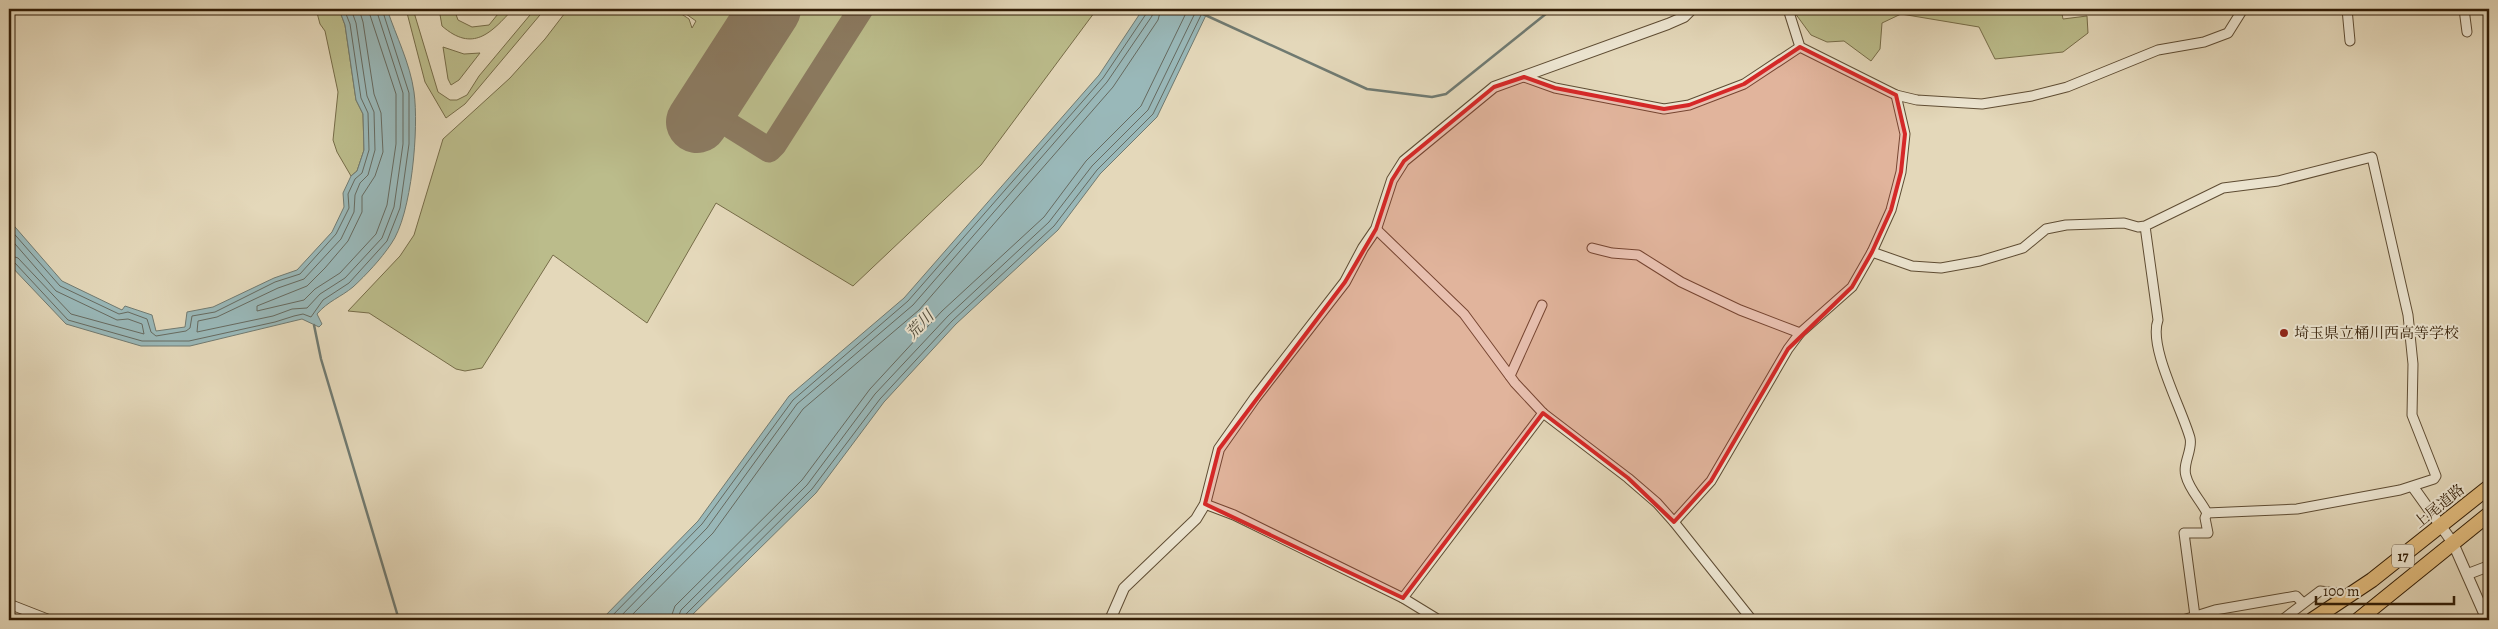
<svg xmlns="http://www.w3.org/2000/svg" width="2498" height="629" font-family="Alegreya,'Noto Serif JP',serif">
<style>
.green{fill:#bbbc8b;stroke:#766c48}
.water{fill:#99b8b9;stroke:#707a71}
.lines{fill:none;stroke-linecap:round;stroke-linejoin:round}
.shore{stroke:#666a60;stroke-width:1}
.stream{stroke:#707a71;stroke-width:2.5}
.taxiway{stroke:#8b7a60;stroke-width:25}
.runway{stroke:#8b7a60;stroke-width:62}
.minor-casing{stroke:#5e4c33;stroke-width:11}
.tertiary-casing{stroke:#5e4c33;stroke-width:12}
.trunk-casing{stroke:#321d06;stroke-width:16}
.minor{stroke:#ede6d2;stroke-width:9}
.tertiary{stroke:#ede6d2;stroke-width:10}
.trunk{stroke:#e2bc7d;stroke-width:14}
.marked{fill:#d62828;fill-opacity:0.2;stroke:#d62828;stroke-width:4;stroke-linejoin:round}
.poi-dot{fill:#8f2418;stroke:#ede6d2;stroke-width:2}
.labels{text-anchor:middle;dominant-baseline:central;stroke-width:4;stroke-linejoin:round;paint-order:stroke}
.shield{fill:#ede6d2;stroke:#6a5943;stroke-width:1}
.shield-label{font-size:14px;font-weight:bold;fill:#321d06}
.poi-label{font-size:15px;fill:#321d06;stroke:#ede6d2;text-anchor:start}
.street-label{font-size:15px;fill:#321d06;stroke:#ede6d2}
.water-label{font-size:16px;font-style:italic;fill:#514c3c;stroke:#ede6d2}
</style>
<rect width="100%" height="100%" fill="#e4d8ba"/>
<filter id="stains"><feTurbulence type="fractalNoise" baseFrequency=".004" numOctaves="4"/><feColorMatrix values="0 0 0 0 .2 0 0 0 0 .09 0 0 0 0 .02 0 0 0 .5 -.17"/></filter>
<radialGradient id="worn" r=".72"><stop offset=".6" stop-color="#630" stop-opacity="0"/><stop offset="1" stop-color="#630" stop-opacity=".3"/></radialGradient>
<g class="green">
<polygon points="316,9 339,9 345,25 356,100 363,114 364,150 357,171 351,176 337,152 333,140 338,92 325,31 320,24"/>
<polygon points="406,9 413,9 438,92 450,100 457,100 467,95 479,76 535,9 545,9 465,104 446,118 425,82"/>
<path d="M439,9H454L458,20L472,27L489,25L502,9H513C491,33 473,53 442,26Z"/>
<polygon points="568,9 674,9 689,19 692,28 696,21 679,9 752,9 683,117 708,135 714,125 772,161 870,9 1097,9 981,165 853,286 716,203 647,323 553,255 482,368 465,371 456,369 369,313 348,311 400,256 414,235 443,139 510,78 545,39"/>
<polygon points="790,9 852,9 768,140 723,111"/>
<polygon points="1792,9 2061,9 2063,19 2087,16 2088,33 2063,52 1995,59 1979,27 1901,14 1882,23 1880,49 1871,61 1844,41 1827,42 1811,35"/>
<polygon points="443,47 464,54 480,53 459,80 451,85 448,79"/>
</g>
<g class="water">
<path d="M339,9H387C396,36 410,63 414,92C419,127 412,215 391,244C381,259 366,275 353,287C341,297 328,301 317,314L322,324L319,327L302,319L190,346H141L66,324L9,264V220L62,281L122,310L125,306L152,315L156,331L185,327L187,312L213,307L274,278L297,270L332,232L344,207L343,193L351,176L357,171L364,150L363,114L356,100L345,25Z"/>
<polygon points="1143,9 1209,9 1157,117 1100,174 1058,230 956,324 884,402 816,493 687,620 601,620 698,521 789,396 904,298 1099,75"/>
</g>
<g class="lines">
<g class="shore">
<polyline points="351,9 356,23 367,96 374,112 375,150 368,175 360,183 355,195 354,212 341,239 304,279 278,288 217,317 198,321 197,332 273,316 292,309 307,308 320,294 345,278 382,238 394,207 403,144 403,93 376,9"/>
<polyline points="359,9 363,22 374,94 381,113 383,152 375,176 362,196 362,212 348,241 325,268 307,286 257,306 257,311 304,300 315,289 340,273 376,234 387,205 396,144 396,94 368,9"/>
<polyline points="9,228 60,286 119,314 128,312 147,319 151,332 156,336 186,331 190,328 192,316 215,312 275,282 300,274 336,234 349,208 348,194 355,179 362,173 369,150 368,113 361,98 350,24 344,9"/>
<polyline points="9,237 56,291 117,320 128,319 142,324 144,334 71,314 18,258 9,255"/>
<polyline points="9,261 15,263 68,320 142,341 189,341 275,322 294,316 303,314 311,317 323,300 349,283 387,241 400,208 409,144 409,93 382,9"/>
<polyline points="608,620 702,524 793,400 908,301 1103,78 1146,14 1147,9"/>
<polyline points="617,620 707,528 797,404 913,305 1107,82 1152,16 1153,9"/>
<polyline points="627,620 713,533 803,409 919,310 1113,87 1158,20 1161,9"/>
<polyline points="670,620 675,606 802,480 870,389 942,311 1044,217 1086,161 1141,106 1188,9"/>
<polyline points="677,620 681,610 807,485 875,394 948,316 1049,222 1092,166 1148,110 1197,9"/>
<polyline points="684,620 685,615 812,489 880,399 952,321 1054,226 1097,170 1153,114 1204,9"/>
</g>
<g class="stream">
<polyline points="1203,14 1367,89 1432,97 1446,94 1552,9"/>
<polyline points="314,325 321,359 399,620"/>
</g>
<polyline class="taxiway" points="705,110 769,150 774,145 861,9"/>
<polyline class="runway" points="697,122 770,9"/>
<g class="minor-casing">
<g id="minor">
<polyline points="1788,9 1800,47 1896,95 1917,100 1982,104 2032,96 2067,87 2158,50 2204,42 2228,33 2243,9"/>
<polyline points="2347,9 2350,41"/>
<polyline points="2464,9 2467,32"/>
<polyline points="1524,77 1555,88 1664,109 1689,105 1744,84 1800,47"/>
<polyline points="1376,229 1464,314 1515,383 1543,413 1628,478 1657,503 1674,522 1752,620"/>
<polyline points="1592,248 1612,253 1638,255 1681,282 1740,310 1800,333"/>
<path d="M1872,252L1912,266L1941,268L1980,261L2023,248L2046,229L2066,225L2124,223L2138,227L2145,226L2223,188L2278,181L2372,157L2408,315L2413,364L2412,415L2436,476L2434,479L2400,490L2297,509L2207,513C2201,501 2189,489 2186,476C2182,464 2193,450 2190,438C2182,409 2148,347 2158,320L2145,226"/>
<polyline points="1510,376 1542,305"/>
<polyline points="1205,504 1234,515 1403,598 1439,620"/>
<polyline points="1674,522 1711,481 1788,349 1800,333 1852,287 1872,252 1891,210 1901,172 1905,134 1896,95"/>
<polyline points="1403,598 1543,413"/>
<polyline points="9,604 50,620"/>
<polyline points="2195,616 2184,533 2208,533 2205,518 2207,513"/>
<polyline points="2183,620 2215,610 2296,596 2303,603"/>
<polyline points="2282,620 2320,591 2337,593 2345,598"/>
</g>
</g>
<g class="tertiary-casing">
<g id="tertiary">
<polyline points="2413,487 2453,543 2487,620"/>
<polyline points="2468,574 2489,566"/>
<polyline points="1110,620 1124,588 1196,519 1205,504 1219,449 1255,398 1345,282 1363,248 1376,229 1392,180 1404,161 1494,87 1668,24 1684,17 1692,9"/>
</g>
</g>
<g class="trunk-casing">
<g id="trunk">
<polyline points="2312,620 2372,580 2489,487"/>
<polyline points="2358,620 2489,514"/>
</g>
</g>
<use href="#minor" class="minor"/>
<use href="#tertiary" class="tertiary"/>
<use href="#trunk" class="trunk"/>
</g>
<path class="marked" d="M1800,47L1896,95L1905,134L1901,172L1891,210L1872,252L1852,287L1788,349L1711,481L1674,522L1628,478L1543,413L1403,598L1205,504L1219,449L1345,282L1376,229L1392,180L1404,161L1494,87L1524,77L1555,88L1664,109L1689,105L1744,84Z"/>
<circle class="poi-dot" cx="2284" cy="333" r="5"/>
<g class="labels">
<rect class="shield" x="2392" y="544.5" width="22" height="23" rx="4"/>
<g class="shield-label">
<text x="2403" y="556">17</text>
</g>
<g class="poi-label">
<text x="2294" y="333">埼玉県立桶川西高等学校</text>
</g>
<g class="street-label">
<text transform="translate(2439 506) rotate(-39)">上尾道路</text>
</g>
<g class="water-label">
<text transform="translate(920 325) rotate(-46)">荒川</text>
</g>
</g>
<rect width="2498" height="629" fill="none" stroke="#e4d8ba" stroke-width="30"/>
<rect x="10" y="10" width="2478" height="609" fill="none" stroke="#321d06" stroke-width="2.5"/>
<rect x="15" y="15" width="2468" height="599" fill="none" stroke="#321d06"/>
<path d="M2316 596v8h138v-8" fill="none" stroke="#321d06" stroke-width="2.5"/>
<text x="2323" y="596" font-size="15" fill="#321d06" stroke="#ede6d2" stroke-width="4" paint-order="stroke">100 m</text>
<rect width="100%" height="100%" filter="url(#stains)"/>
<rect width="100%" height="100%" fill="url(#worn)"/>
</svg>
